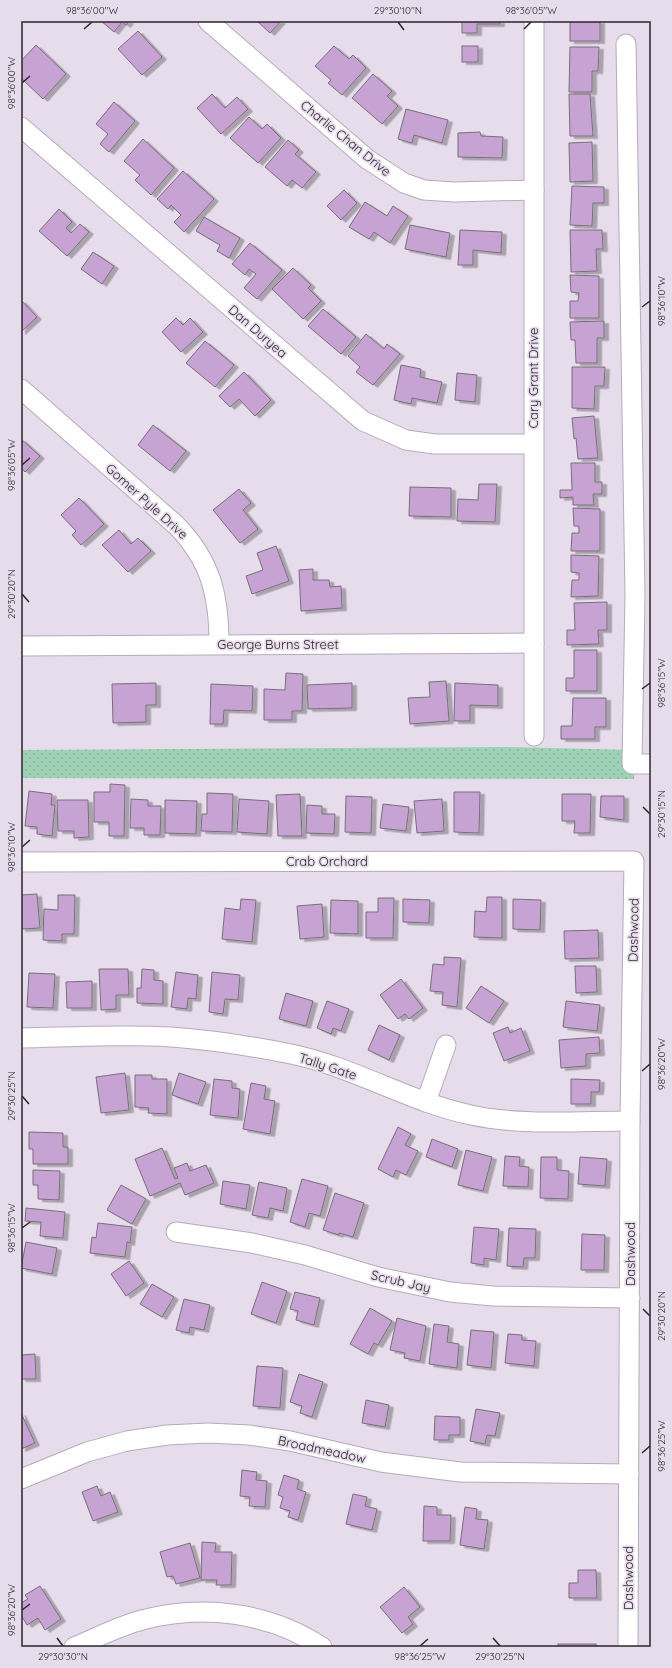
<svg xmlns="http://www.w3.org/2000/svg" width="672" height="1668" font-family="Quicksand,sans-serif">
<style>
.grass{fill:url(#grass-dots)}
.building{fill:#c6a3d2;stroke:#786e7b;filter:url(#shadow)}
.lines{fill:none;stroke-linecap:round;stroke-linejoin:round}
.minor-casing{stroke:#b5abb9;stroke-width:21}
.minor{stroke:#fff;stroke-width:19}
.ticks{fill:none;stroke:#2a262b;stroke-width:1.5}
.labels{text-anchor:middle;dominant-baseline:central;stroke-width:3.5;stroke-linejoin:round;paint-order:stroke}
.street-label{font-size:13px;fill:#2a262b;stroke:#e7dceb}
.neatline{fill:none;stroke:#2a262b;stroke-width:1.5}
.ticks-label{font-size:10px;text-anchor:middle;fill:#2a262b}
</style>
<defs>
<pattern id="grass-dots" width="8" height="8" patternUnits="userSpaceOnUse"><rect width="8" height="8" fill="#9ed1b5"/><path d="M2 2h.1M6 6h.1" fill="none" stroke="#88b39c" stroke-width="1.8" stroke-linecap="round"/></pattern>
<filter id="shadow"><feDropShadow dx="4.5" dy="2.5" stdDeviation="0" flood-color="#0004"/></filter>
</defs>
<rect width="100%" height="100%" fill="#e7dceb"/>
<polygon class="grass" points="507,747 636,750 634,779 21,778 21,750"/>
<g class="building">
<polygon points="101,21 129,21 126,25 122,22 114,32"/>
<polygon points="257,21 281,21 270,33"/>
<polygon points="462,21 500,21 500,24 477,24 477,33 462,33"/>
<rect x="570" y="21" width="30" height="20"/>
<polygon points="138,31 162,57 142,75 118,49"/>
<polygon points="36,45 66,74 43,99 21,78 21,61"/>
<polygon points="334,46 349,59 353,55 366,68 342,95 328,83 331,80 315,66"/>
<rect x="462" y="46" width="16" height="16"/>
<polygon points="570,47 599,47 598,71 592,71 592,92 569,92"/>
<polygon points="373,74 392,91 387,96 398,106 382,124 352,98"/>
<polygon points="212,94 225,108 237,97 248,109 221,134 197,108"/>
<polygon points="569,94 590,94 593,136 570,136"/>
<polygon points="114,102 135,121 109,152 100,144 108,134 96,124"/>
<polygon points="406,109 448,120 442,143 414,135 412,143 398,139"/>
<polygon points="249,117 262,129 267,124 281,138 258,163 230,138"/>
<polygon points="480,132 481,136 503,137 502,158 458,157 458,133"/>
<polygon points="143,139 174,168 151,195 135,180 140,175 124,161"/>
<polygon points="288,140 299,150 295,154 316,172 302,188 292,180 287,186 265,167"/>
<polygon points="592,142 593,181 570,182 569,143"/>
<polygon points="183,171 214,199 184,232 174,222 181,215 171,205 168,209 157,199"/>
<polygon points="572,186 604,187 604,203 593,203 592,226 570,225"/>
<polygon points="344,190 357,203 341,220 327,206"/>
<polygon points="365,202 387,216 393,206 408,216 390,243 374,232 369,239 349,227"/>
<polygon points="59,209 72,222 66,228 71,233 80,224 89,232 67,256 39,231"/>
<polygon points="204,217 240,238 229,258 217,251 220,245 196,231"/>
<polygon points="410,225 450,233 446,257 405,249"/>
<polygon points="460,230 502,232 501,253 473,250 473,265 458,265"/>
<polygon points="570,230 602,230 603,249 596,249 597,271 571,272"/>
<polygon points="250,243 282,270 257,299 244,288 256,274 249,269 245,275 232,264"/>
<polygon points="93,252 114,266 102,284 81,269"/>
<polygon points="293,268 311,285 308,288 321,301 303,319 272,289"/>
<polygon points="570,275 599,276 599,318 570,318 570,301 578,301 579,293 571,292"/>
<polygon points="21,300 37,317 21,332"/>
<polygon points="323,309 356,337 341,354 308,326"/>
<polygon points="176,318 183,325 190,318 203,332 181,352 162,332"/>
<polygon points="604,321 604,338 597,338 597,363 576,363 575,340 571,340 570,322"/>
<polygon points="366,334 384,349 387,344 400,354 373,385 356,372 360,367 348,356"/>
<polygon points="205,341 234,365 215,387 186,363"/>
<polygon points="401,365 421,369 420,377 442,382 437,403 412,398 411,404 394,400"/>
<polygon points="572,367 605,367 604,386 595,386 594,409 572,408"/>
<polygon points="244,372 271,400 255,416 239,399 230,407 219,396"/>
<polygon points="457,373 477,375 475,402 455,400"/>
<polygon points="594,416 598,458 578,459 576,438 574,439 572,418"/>
<polygon points="153,425 186,451 170,471 138,445"/>
<polygon points="21,439 40,456 25,472 21,468"/>
<polygon points="571,463 595,463 595,482 602,482 602,494 593,494 594,505 573,505 573,497 560,498 560,490 572,490"/>
<polygon points="479,484 497,484 495,522 457,521 458,499 478,500"/>
<polygon points="410,487 451,488 451,517 409,516"/>
<polygon points="239,489 251,503 243,510 258,529 240,543 213,510"/>
<polygon points="79,498 104,524 81,545 72,535 76,531 61,515"/>
<polygon points="573,508 600,509 600,551 571,551 572,533 579,533 579,526 574,526"/>
<polygon points="119,530 131,544 138,538 151,551 128,572 102,545"/>
<polygon points="276,546 289,581 252,594 246,576 263,570 257,553"/>
<polygon points="571,555 599,556 598,596 571,597 572,580 579,580 579,573 571,572"/>
<polygon points="313,569 313,580 329,580 330,587 341,586 342,608 301,611 299,570"/>
<polygon points="607,602 607,630 598,630 599,644 567,645 567,630 575,630 574,603"/>
<polygon points="574,650 597,650 597,691 566,691 566,678 574,678"/>
<polygon points="286,673 303,674 302,711 292,711 292,720 264,720 264,689 285,690"/>
<polygon points="446,681 449,721 410,724 408,698 430,697 429,682"/>
<polygon points="156,683 156,705 146,705 146,722 113,723 112,684"/>
<polygon points="352,683 352,708 308,709 307,685"/>
<polygon points="455,683 498,685 498,706 470,705 470,721 454,721"/>
<polygon points="211,684 253,686 252,711 224,710 223,724 210,724"/>
<polygon points="573,698 606,698 606,727 595,727 595,739 561,739 561,726 572,726"/>
<polygon points="110,784 125,785 124,836 109,836 109,822 94,822 94,792 110,792"/>
<polygon points="29,791 52,794 51,805 55,805 52,836 37,834 37,827 25,826"/>
<polygon points="454,792 480,792 479,833 454,832"/>
<polygon points="207,793 233,794 232,832 201,831 202,814 207,814"/>
<polygon points="300,794 302,836 278,836 276,795"/>
<polygon points="562,794 591,794 590,833 574,833 575,821 562,821"/>
<polygon points="346,796 372,797 371,833 345,832"/>
<polygon points="601,796 624,796 624,820 600,817"/>
<polygon points="131,799 148,800 148,806 161,806 160,835 144,835 144,828 130,828"/>
<polygon points="239,799 269,801 267,834 237,832"/>
<polygon points="442,799 444,831 417,833 414,801"/>
<polygon points="57,800 88,800 89,837 74,838 74,831 58,831"/>
<polygon points="165,800 197,801 196,834 165,833"/>
<polygon points="383,804 409,807 406,831 380,828"/>
<polygon points="307,805 322,806 322,814 335,814 334,834 306,833"/>
<polygon points="37,894 40,928 21,929 21,895"/>
<polygon points="58,895 75,895 74,934 62,934 62,941 43,940 44,909 58,910"/>
<polygon points="487,897 502,897 502,938 474,937 475,911 486,912"/>
<polygon points="378,898 394,898 393,938 366,938 366,912 378,912"/>
<polygon points="241,899 256,900 252,942 222,939 225,908 240,910"/>
<polygon points="403,899 430,900 429,923 403,922"/>
<polygon points="513,899 541,900 540,930 513,929"/>
<polygon points="331,900 358,901 358,934 330,933"/>
<polygon points="322,904 324,937 300,939 297,906"/>
<polygon points="598,930 599,958 565,959 564,931"/>
<polygon points="444,957 461,958 457,1007 442,1005 443,992 430,991 433,964 444,965"/>
<polygon points="575,966 596,966 597,992 576,993"/>
<polygon points="99,969 128,969 129,995 116,995 116,1009 101,1010"/>
<polygon points="142,969 154,970 154,980 163,981 163,1004 137,1003 137,988 141,988"/>
<polygon points="176,972 198,975 196,999 188,998 187,1009 171,1007"/>
<polygon points="212,972 240,975 238,1000 225,999 223,1014 209,1012"/>
<polygon points="29,973 55,974 53,1008 27,1007"/>
<polygon points="401,979 423,1008 409,1019 405,1014 398,1019 380,995"/>
<polygon points="92,981 92,1008 67,1008 66,982"/>
<polygon points="481,986 504,1001 489,1023 466,1008"/>
<polygon points="286,993 313,1001 306,1026 279,1019"/>
<polygon points="327,1001 349,1009 341,1031 333,1028 331,1034 317,1028"/>
<polygon points="566,1001 600,1005 597,1031 563,1027"/>
<polygon points="379,1025 400,1035 389,1060 368,1050"/>
<polygon points="508,1027 510,1033 521,1028 530,1051 504,1061 493,1033"/>
<polygon points="599,1037 600,1053 586,1054 586,1066 561,1068 559,1040"/>
<polygon points="125,1073 129,1110 101,1113 96,1077"/>
<polygon points="179,1073 206,1082 198,1104 172,1095"/>
<polygon points="135,1075 152,1075 152,1079 167,1079 167,1114 148,1113 149,1108 135,1107"/>
<polygon points="214,1079 232,1081 232,1088 240,1089 238,1118 210,1115"/>
<polygon points="571,1079 600,1080 599,1092 591,1092 591,1104 571,1104"/>
<polygon points="251,1083 266,1086 264,1099 275,1101 270,1134 243,1129"/>
<polygon points="398,1127 411,1134 405,1145 418,1151 406,1175 396,1170 393,1177 378,1169"/>
<polygon points="29,1132 63,1133 63,1147 68,1147 68,1164 33,1164 33,1149 29,1149"/>
<polygon points="432,1139 458,1149 452,1167 426,1157"/>
<polygon points="162,1148 175,1179 178,1178 174,1168 187,1163 190,1171 206,1165 214,1183 185,1195 180,1183 150,1196 135,1159"/>
<polygon points="466,1150 492,1157 483,1191 458,1185"/>
<polygon points="505,1156 520,1157 519,1166 529,1167 528,1187 503,1186"/>
<polygon points="541,1157 557,1157 557,1170 569,1171 568,1199 540,1198"/>
<polygon points="580,1157 607,1159 605,1186 578,1184"/>
<polygon points="33,1170 60,1171 59,1200 38,1199 38,1185 33,1185"/>
<polygon points="302,1179 328,1186 320,1216 309,1213 305,1227 290,1222"/>
<polygon points="223,1181 250,1185 246,1209 220,1204"/>
<polygon points="259,1182 287,1188 283,1211 270,1208 268,1218 252,1215"/>
<polygon points="121,1185 146,1199 132,1224 107,1210"/>
<polygon points="335,1193 364,1203 353,1237 339,1233 339,1235 323,1230"/>
<polygon points="26,1208 65,1212 63,1238 40,1236 41,1222 25,1221"/>
<polygon points="98,1223 132,1227 130,1243 127,1242 125,1257 90,1253 92,1237 96,1238"/>
<polygon points="474,1227 499,1229 496,1260 484,1258 484,1265 471,1263"/>
<polygon points="509,1228 536,1229 535,1258 524,1258 523,1267 507,1266"/>
<polygon points="582,1234 605,1235 604,1270 581,1270"/>
<polygon points="26,1242 57,1248 52,1274 21,1268"/>
<polygon points="129,1261 144,1283 126,1296 111,1274"/>
<polygon points="262,1282 287,1291 276,1323 251,1314"/>
<polygon points="152,1284 174,1297 162,1317 140,1304"/>
<polygon points="295,1292 320,1298 314,1325 296,1320 298,1311 290,1309"/>
<polygon points="184,1299 210,1305 204,1330 190,1327 189,1333 176,1330"/>
<polygon points="370,1308 392,1321 378,1345 374,1343 368,1354 350,1344"/>
<polygon points="397,1318 426,1326 420,1361 404,1358 405,1353 390,1350"/>
<polygon points="434,1324 449,1326 447,1342 459,1344 457,1368 429,1364"/>
<polygon points="471,1330 494,1332 491,1368 467,1365"/>
<polygon points="508,1334 522,1335 522,1340 536,1341 534,1366 505,1363"/>
<polygon points="35,1354 36,1379 21,1379 21,1355"/>
<polygon points="257,1366 283,1368 280,1408 253,1406"/>
<polygon points="299,1374 323,1382 312,1417 300,1413 302,1406 290,1402"/>
<polygon points="366,1400 389,1405 385,1427 362,1423"/>
<polygon points="476,1409 500,1413 495,1436 487,1435 485,1444 470,1441"/>
<polygon points="21,1413 35,1443 21,1449"/>
<polygon points="435,1416 460,1417 460,1435 449,1435 449,1440 434,1440"/>
<polygon points="242,1470 257,1472 256,1480 267,1481 265,1507 249,1506 250,1497 240,1496"/>
<polygon points="284,1475 299,1480 297,1489 306,1492 298,1520 288,1517 290,1511 280,1508 283,1497 278,1495"/>
<polygon points="97,1486 101,1496 110,1492 118,1512 93,1521 82,1492"/>
<polygon points="353,1494 367,1497 365,1506 377,1509 372,1530 346,1524"/>
<polygon points="424,1506 437,1507 437,1515 451,1515 450,1541 423,1541"/>
<polygon points="465,1507 477,1509 476,1519 488,1520 484,1549 460,1545"/>
<polygon points="202,1542 216,1543 215,1552 232,1552 231,1585 216,1585 217,1580 201,1580"/>
<polygon points="190,1543 200,1578 176,1584 173,1576 167,1577 160,1552"/>
<polygon points="578,1570 596,1570 597,1598 569,1598 569,1583 578,1583"/>
<polygon points="40,1586 61,1619 45,1630 38,1618 27,1625 21,1615 21,1603 28,1599 25,1595"/>
<polygon points="404,1587 420,1607 408,1617 413,1624 402,1633 380,1607"/>
<rect x="558" y="1644" width="38" height="3"/>
</g>
<g class="lines">
<g class="minor-casing">
<g id="minor">
<polyline points="208,21 367,159 404,183 424,190 454,192 534,190"/>
<polyline points="534,21 534,736"/>
<polyline points="626,44 635,595 632,764 651,764"/>
<polyline points="21,127 363,421 406,440 435,444 533,444"/>
<path d="M21,389L176,525C211,561 219,595 219,644"/>
<polyline points="21,646 534,643"/>
<polyline points="21,862 634,861 630,1121 628,1647"/>
<path d="M21,1038C71,1037 121,1034 171,1037C212,1040 251,1046 291,1054C354,1067 409,1102 471,1115C521,1126 579,1121 630,1121"/>
<polyline points="426,1102 446,1045"/>
<polyline points="176,1232 252,1243 305,1255 378,1277 450,1292 493,1296 630,1298"/>
<polyline points="21,1479 87,1452 127,1441 167,1435 208,1433 249,1435 290,1441 381,1462 460,1472 629,1474"/>
<path d="M74,1647C96,1638 119,1626 142,1620C203,1604 269,1612 322,1647"/>
</g>
</g>
<use href="#minor" class="minor"/>
</g>
<path class="ticks" d="M398,22L404,30M84,29L92,22M524,29L531,22M22,83L30,76M642,307L650,301M22,465L30,458M22,594L29,602M642,689L650,683M643,807L650,814M22,847L30,840M642,1071L650,1064M22,1096L29,1104M22,1228L30,1222M643,1309L650,1316M642,1453L650,1446M22,1610L30,1604M57,1638L63,1646M493,1638L500,1646M420,1646L428,1639"/>
<g class="labels">
<g class="street-label">
<text transform="translate(346 138) rotate(39)">Charlie Chan Drive</text>
<text transform="translate(258 331) rotate(41)">Dan Duryea</text>
<text transform="translate(533 378) rotate(-90)">Cary Grant Drive</text>
<text transform="translate(147 501) rotate(42)">Gomer Pyle Drive</text>
<text x="278" y="644">George Burns Street</text>
<text x="327" y="861">Crab Orchard</text>
<text transform="translate(633 930) rotate(-89)">Dashwood</text>
<text transform="translate(328 1066) rotate(18)">Tally Gate</text>
<text transform="translate(630 1254) rotate(-90)">Dashwood</text>
<text transform="translate(401 1281) rotate(13)">Scrub Jay</text>
<text transform="translate(322 1449) rotate(12)">Broadmeadow</text>
<text transform="translate(628 1578) rotate(-90)">Dashwood</text>
</g>
</g>
<rect width="672" height="1668" fill="none" stroke="#e7dceb" stroke-width="44"/>
<rect x="22" y="22" width="628" height="1624" class="neatline"/>
<g class="ticks-label">
<text x="92" y="14">98°36'00"W</text>
<text x="398" y="14">29°30'10"N</text>
<text x="531" y="14">98°36'05"W</text>
<text transform="translate(11 83) rotate(-90)" y="4">98°36'00"W</text>
<text transform="translate(661 301) rotate(-90)" y="4">98°36'10"W</text>
<text transform="translate(11 465) rotate(-90)" y="4">98°36'05"W</text>
<text transform="translate(11 594) rotate(-90)" y="4">29°30'20"N</text>
<text transform="translate(661 683) rotate(-90)" y="4">98°36'15"W</text>
<text transform="translate(661 814) rotate(-90)" y="4">29°30'15"N</text>
<text transform="translate(11 847) rotate(-90)" y="4">98°36'10"W</text>
<text transform="translate(661 1064) rotate(-90)" y="4">98°36'20"W</text>
<text transform="translate(11 1096) rotate(-90)" y="4">29°30'25"N</text>
<text transform="translate(11 1228) rotate(-90)" y="4">98°36'15"W</text>
<text transform="translate(661 1316) rotate(-90)" y="4">29°30'20"N</text>
<text transform="translate(661 1446) rotate(-90)" y="4">98°36'25"W</text>
<text transform="translate(11 1610) rotate(-90)" y="4">98°36'20"W</text>
<text x="63" y="1660">29°30'30"N</text>
<text x="420" y="1660">98°36'25"W</text>
<text x="500" y="1660">29°30'25"N</text>
</g>
</svg>
